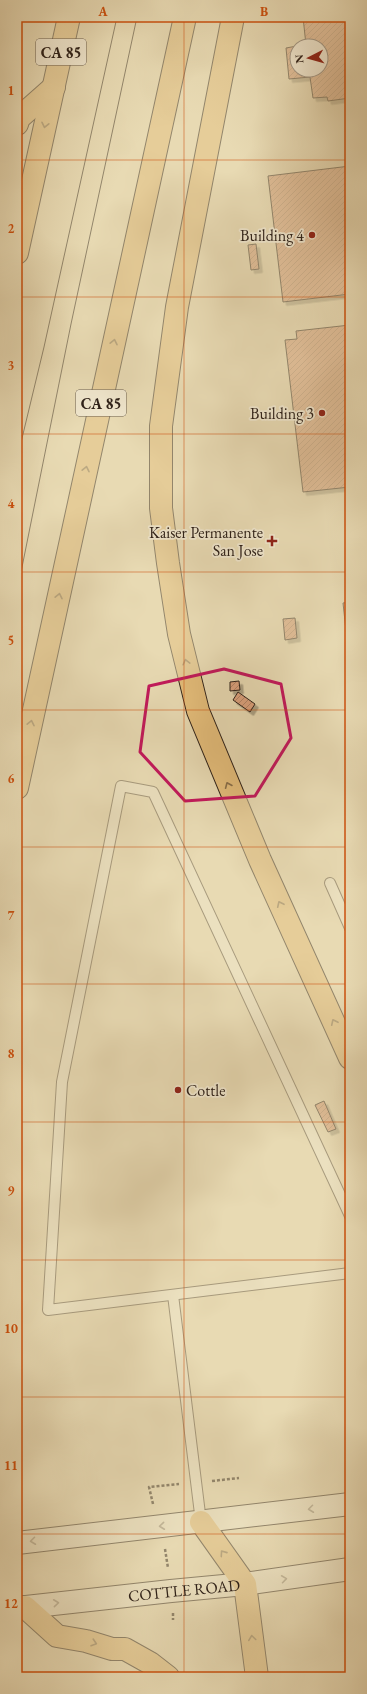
<svg xmlns="http://www.w3.org/2000/svg" width="367" height="1694" font-family="'EB Garamond',serif">
<style>
.building{fill:url(#building-hatch);stroke:#2d2018;filter:url(#shadow)}
.lines{fill:none;stroke-linecap:round;stroke-linejoin:round}
.service-casing{stroke:#5c4e3f;stroke-width:12}
.secondary-casing{stroke:#2d2018;stroke-width:24}
.motorway-casing{stroke:#2d2018;stroke-width:24}
.path{stroke:#2d2018;stroke-width:2.5;stroke-dasharray:3 2;stroke-linecap:butt}
.service{stroke:#f0e7ce;stroke-width:10}
.secondary{stroke:#f0e7ce;stroke-width:22}
.motorway{stroke:#e4bd7a;stroke-width:22}
.tram{stroke:#2d2018;stroke-width:1}
.oneway{stroke:#886e49}
.oneway2{stroke:#988d7c}
.marked{fill:none;stroke:#c2185b;stroke-width:3;stroke-linejoin:round}
.grid{fill:none;stroke:#cc500e;stroke-width:1;stroke-opacity:0.55}
.poi-dot{fill:#8f2418;stroke:#f0e7ce;stroke-width:1.5}
.labels{text-anchor:middle;dominant-baseline:central;stroke-width:3.5;stroke-linejoin:round;paint-order:stroke}
.shield{fill:#f0e7ce;stroke:#685c4f;stroke-width:1}
.shield-label{font-size:15px;font-weight:bold;fill:#2d2018}
.poi-label{font-size:16px;fill:#2d2018;stroke:#f0e7ce;text-anchor:end}
.street-label{font-size:16px;fill:#2d2018;stroke:#f0e7ce}
.neatline{fill:none;stroke:#cc500e;stroke-width:1.5}
.grid-label{font-size:13px;text-anchor:middle;font-weight:bold;fill:#cc500e}
</style>
<defs>
<pattern id="building-hatch" width="6" height="6" patternUnits="userSpaceOnUse"><rect width="6" height="6" fill="#dca17d"/><path d="M-1 1l2-2M0 6l6-6M5 7l2-2" fill="none" stroke="#b38365"/></pattern>
<filter id="shadow"><feDropShadow dx="3.5" dy="3.5" stdDeviation="0" flood-color="#0004"/></filter>
</defs>
<rect width="100%" height="100%" fill="#e8dab3"/>
<filter id="stains"><feTurbulence type="fractalNoise" baseFrequency=".005" numOctaves="4"/><feColorMatrix values="0 0 0 0 .2 0 0 0 0 .09 0 0 0 0 .02 0 0 0 .5 -.17"/></filter>
<radialGradient id="worn" r=".72"><stop offset=".6" stop-color="#630" stop-opacity="0"/><stop offset="1" stop-color="#630" stop-opacity=".3"/></radialGradient>
<g class="building">
<polygon points="303,17 350,17 350,98 328,101 327,97 313,98 310,77 289,79 286,48 297,46 297,70 321,70 321,46 301,46 306,45"/>
<polygon points="350,166 350,294 283,302 268,176"/>
<polygon points="256,244 259,269 251,270 248,245"/>
<polygon points="350,325 350,487 303,492 285,340 297,339 296,331"/>
<polygon points="350,602 350,667 343,603"/>
<polygon points="295,618 297,638 285,640 283,619"/>
<polygon points="239,681 240,690 230,691 230,682"/>
<polygon points="238,692 255,704 250,712 233,700"/>
<polygon points="324,1101 336,1129 328,1132 315,1105"/>
</g>
<g class="lines">
<g class="service-casing">
<g id="service">
<polyline points="330,883 350,928"/>
<polyline points="350,1216 153,792 121,786 62,1082 48,1310 350,1273"/>
<polyline points="173,1295 201,1522"/>
</g>
</g>
<g class="secondary-casing">
<g id="secondary">
<polyline points="17,1543 350,1504"/>
<path id="s1" d="M17,1608L171,1591L245,1584L350,1569"/>
</g>
</g>
<g class="motorway-casing">
<g id="motorway">
<polyline points="233,17 177,307 161,426 161,508 168,563 179,634 198,711 260,860 350,1058"/>
<polyline points="17,124 19,118 54,87"/>
<polyline points="17,253 69,17"/>
<polyline points="17,788 185,17"/>
<polyline points="201,1522 245,1584 257,1677"/>
<polyline points="25,1607 57,1636 86,1641 112,1649 125,1649 150,1663 168,1677"/>
</g>
</g>
<g class="path">
<polyline points="212,1481 239,1478"/>
<polyline points="153,1504 149,1487 179,1484"/>
<polyline points="165,1549 168,1568"/>
<polyline points="173,1613 173,1620"/>
</g>
<use href="#service" class="service"/>
<use href="#secondary" class="secondary"/>
<use href="#motorway" class="motorway"/>
<g class="tram">
<polyline points="17,459 44,347 117,17"/>
<polyline points="17,592 71,324 137,17"/>
</g>
</g>
<defs><path id="oneway-chevron" d="M-2-3.5L2.5 0L-2 3.5" fill="none" stroke-width="1.6" stroke-linecap="round" stroke-linejoin="round"/></defs>
<g class="oneway">
<use href="#oneway-chevron" transform="translate(45 125) rotate(102)"/>
<use href="#oneway-chevron" transform="translate(114 342) rotate(-78)"/>
<use href="#oneway-chevron" transform="translate(86 469) rotate(-78)"/>
<use href="#oneway-chevron" transform="translate(59 596) rotate(-78)"/>
<use href="#oneway-chevron" transform="translate(186 662) rotate(-104)"/>
<use href="#oneway-chevron" transform="translate(31 723) rotate(-78)"/>
<use href="#oneway-chevron" transform="translate(228 785) rotate(-113)"/>
<use href="#oneway-chevron" transform="translate(280 904) rotate(-115)"/>
<use href="#oneway-chevron" transform="translate(334 1022) rotate(-115)"/>
<use href="#oneway-chevron" transform="translate(223 1553) rotate(-125)"/>
<use href="#oneway-chevron" transform="translate(252 1638) rotate(-98)"/>
<use href="#oneway-chevron" transform="translate(94 1643) rotate(18)"/>
</g>
<g class="oneway2">
<use href="#oneway-chevron" transform="translate(311 1509) rotate(173)"/>
<use href="#oneway-chevron" transform="translate(162 1526) rotate(174)"/>
<use href="#oneway-chevron" transform="translate(33 1541) rotate(173)"/>
<use href="#oneway-chevron" transform="translate(284 1579) rotate(-8)"/>
<use href="#oneway-chevron" transform="translate(56 1603) rotate(-6)"/>
</g>
<path d="M0 0H367V1694H0ZM224,669L281,684L291,738L255,796L185,801L140,752L149,686Z" fill="#e8dab3" fill-opacity=".55" fill-rule="evenodd"/>
<path class="marked" d="M224,669L281,684L291,738L255,796L185,801L140,752L149,686Z"/>
<path class="grid" d="M184,17V1677M17,160H350M17,297H350M17,434H350M17,572H350M17,710H350M17,847H350M17,984H350M17,1122H350M17,1260H350M17,1397H350M17,1534H350"/>
<g class="poi-dot">
<circle cx="312" cy="235" r="4"/>
<circle cx="322" cy="413" r="4"/>
<path d="M270 535h4v4h4v4h-4v4h-4v-4h-4v-4h4z"/>
<circle cx="178" cy="1090" r="4"/>
</g>
<g class="labels">
<g class="shield">
<rect x="36" y="39" width="50" height="26" rx="3"/>
<rect x="76" y="390" width="50" height="26" rx="3"/>
</g>
<g class="shield-label">
<text x="61" y="52">CA 85</text>
<text x="101" y="403">CA 85</text>
</g>
<g class="poi-label">
<text x="304" y="235">Building 4</text>
<text x="314" y="413">Building 3</text>
<text x="263" y="532">Kaiser Permanente<tspan x="263" dy="18">San Jose</tspan></text>
<text x="186" y="1090" text-anchor="start">Cottle</text>
</g>
<g class="street-label">
<text stroke="none"><textPath href="#s1" startOffset="168">COTTLE ROAD</textPath></text>
</g>
</g>
<rect width="367" height="1694" fill="none" stroke="#e8dab3" stroke-width="44"/>
<g transform="translate(309 58) rotate(264)"><circle r="19" fill="#f0e7ce" stroke="#a29785"/>
<path d="M0-3L7 15L0 10L-7 15Z" fill="#8f2418"/>
<text y="-6" font-size="11" font-weight="bold" text-anchor="middle" fill="#2d2018">N</text>
</g>
<rect x="22" y="22" width="323" height="1650" class="neatline"/>
<g class="grid-label">
<text x="103" y="16">A</text>
<text x="264" y="16">B</text>
<text x="11" y="95">1</text>
<text x="11" y="233">2</text>
<text x="11" y="370">3</text>
<text x="11" y="508">4</text>
<text x="11" y="645">5</text>
<text x="11" y="783">6</text>
<text x="11" y="920">7</text>
<text x="11" y="1058">8</text>
<text x="11" y="1195">9</text>
<text x="11" y="1333">10</text>
<text x="11" y="1470">11</text>
<text x="11" y="1608">12</text>
</g>
<rect width="100%" height="100%" filter="url(#stains)"/>
<rect width="100%" height="100%" fill="url(#worn)"/>
</svg>
